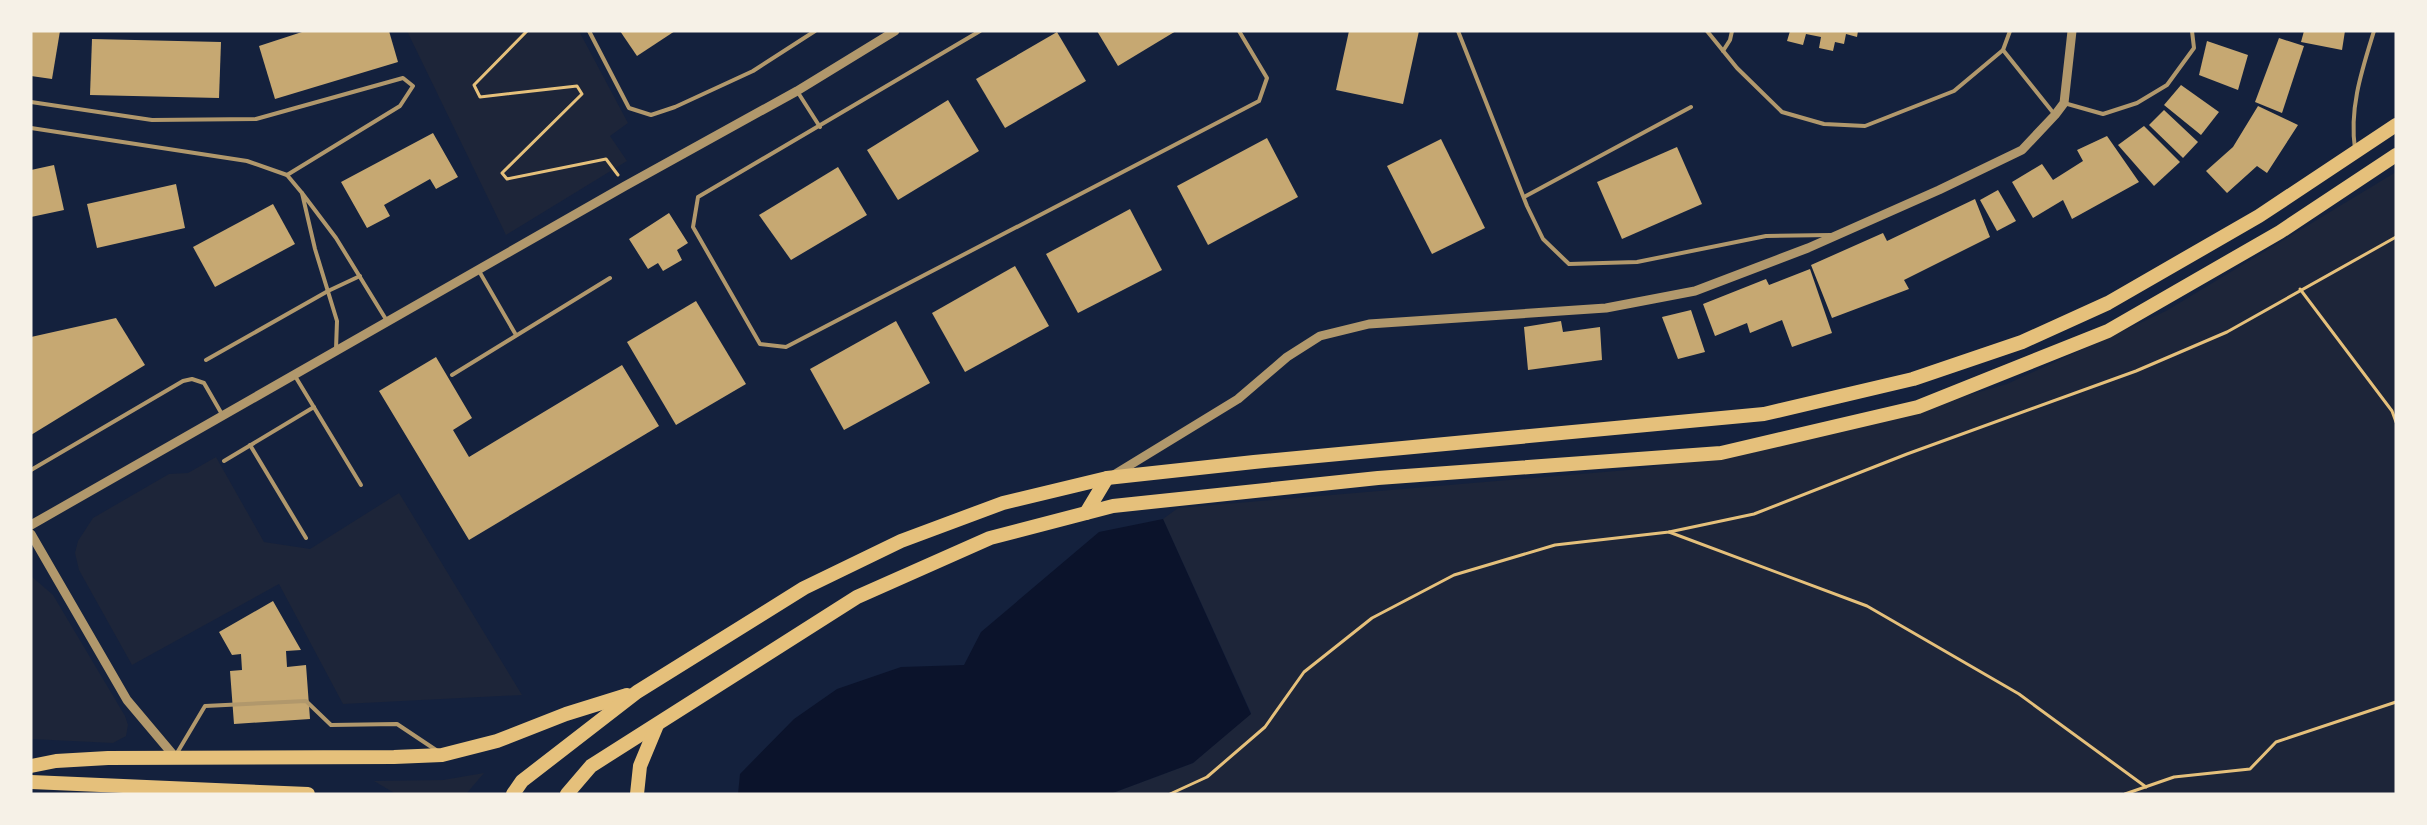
<svg xmlns="http://www.w3.org/2000/svg" width="2427" height="825" font-family="'Exo 2',sans-serif">
<style>
.green{fill:#1d2539}
.water{fill:#0b132b}
.building{fill:#c6a872}
.lines{fill:none;stroke-linecap:round;stroke-linejoin:round}
.path{stroke:#e5c07b;stroke-width:3}
.service{stroke:#b1986c;stroke-width:4}
.tertiary{stroke:#b1986c;stroke-width:9}
.trunk{stroke:#e5c07b;stroke-width:14}
</style>
<rect width="100%" height="100%" fill="#14213d"/>
<g class="green">
<polygon points="407,31 579,31 628,123 610,136 627,161 506,235"/>
<polygon points="2396,172 2396,794 1110,794 1193,763 1251,713 1163,519 1178,508 1640,469 1845,430 2007,384 2166,311"/>
<polygon points="216,457 264,542 310,549 399,493 522,695 343,704 279,584 132,665 79,570 75,553 78,541 93,518 169,474 188,473"/>
<polygon points="31,576 53,595 125,716 128,725 126,736 113,743 31,739"/>
<polygon points="484,773 466,794 396,794 374,781 443,780"/>
</g>
<polygon class="water" points="1163,519 1251,714 1193,763 1110,794 738,794 740,774 794,719 837,689 901,667 964,665 981,632 1099,532"/>
<g class="building">
<polygon points="31,31 60,31 52,79 31,76"/>
<polygon points="305,31 389,31 398,62 275,99 259,46"/>
<polygon points="620,31 675,31 637,56"/>
<polygon points="1097,31 1176,31 1118,66"/>
<polygon points="1349,31 1419,31 1403,104 1336,90"/>
<polygon points="1790,31 1858,31 1857,37 1846,34 1844,44 1835,42 1833,51 1819,48 1821,37 1806,34 1803,45 1787,41"/>
<polygon points="2304,31 2345,31 2342,50 2301,42"/>
<polygon points="1057,32 1086,81 1005,128 976,79"/>
<polygon points="2279,38 2304,46 2282,113 2255,102"/>
<polygon points="92,39 221,42 219,98 90,95"/>
<polygon points="2207,41 2248,55 2238,90 2199,75"/>
<polygon points="2181,85 2219,112 2201,135 2164,105"/>
<polygon points="948,100 979,151 898,200 867,150"/>
<polygon points="2258,106 2298,125 2267,173 2257,166 2227,193 2206,171 2233,147"/>
<polygon points="2164,110 2198,142 2183,158 2149,125"/>
<polygon points="2144,126 2180,162 2154,186 2118,145"/>
<polygon points="433,133 458,177 436,189 430,179 384,205 390,216 367,228 341,182"/>
<polygon points="2107,136 2139,182 2072,219 2063,200 2033,218 2012,182 2042,164 2053,180 2083,161 2077,150"/>
<polygon points="1267,138 1298,197 1208,245 1177,186"/>
<polygon points="1441,139 1485,228 1432,254 1387,166"/>
<polygon points="1677,147 1702,204 1622,239 1597,182"/>
<polygon points="54,165 64,210 31,217 31,170"/>
<polygon points="838,167 867,215 791,260 759,215"/>
<polygon points="176,184 185,228 97,248 87,204"/>
<polygon points="1998,190 2016,221 1997,231 1980,200"/>
<polygon points="1975,199 1990,237 1904,280 1909,289 1832,318 1811,265 1883,233 1887,241"/>
<polygon points="273,204 295,244 215,287 193,247"/>
<polygon points="1130,209 1162,270 1078,313 1046,254"/>
<polygon points="669,213 688,243 677,250 682,260 663,271 658,263 648,269 629,239"/>
<polygon points="1015,266 1049,326 965,372 932,313"/>
<polygon points="1810,269 1832,333 1792,347 1782,320 1750,333 1747,323 1715,336 1703,304 1766,279 1769,285"/>
<polygon points="696,301 746,384 676,425 627,342"/>
<polygon points="1691,310 1705,352 1678,359 1662,317"/>
<polygon points="116,318 145,365 31,435 31,337"/>
<polygon points="896,321 930,383 844,430 810,369"/>
<polygon points="1561,321 1563,332 1600,327 1602,360 1528,370 1524,327"/>
<polygon points="436,357 472,418 453,430 469,457 622,365 659,426 469,540 379,391"/>
<polygon points="273,601 301,650 286,651 287,667 306,665 310,719 234,724 230,671 242,670 241,654 232,655 219,632"/>
</g>
<g class="lines">
<g class="path">
<polyline points="527,31 474,85 480,97 577,86 582,94 502,173 507,179 606,159 618,175"/>
<polyline points="2300,289 2392,411 2396,422"/>
<polyline points="1669,532 1867,606 2019,694 2146,787"/>
<polyline points="1170,794 1207,777 1265,727 1304,672 1372,618 1454,575 1555,545 1669,532 1754,514 1907,454 2136,371 2227,332 2396,237"/>
<polyline points="2125,794 2174,777 2250,769 2276,742 2396,702"/>
</g>
<g class="service">
<polyline points="589,31 629,108 651,115 675,107 753,71 815,31"/>
<polyline points="980,31 698,197 693,227 760,344 786,347 1259,101 1267,78 1239,31"/>
<polyline points="1458,31 1527,206 1543,239 1569,264 1637,262 1766,236 1831,235"/>
<polyline points="1707,31 1737,68 1782,112 1824,124 1865,126 1954,91 2003,50 2010,31"/>
<polyline points="2003,50 2055,115"/>
<polyline points="1723,51 1730,40 1732,31"/>
<polyline points="797,91 820,127"/>
<polyline points="31,102 152,120 256,119 403,78 413,86 400,106 287,175"/>
<polyline points="2064,103 2103,114 2137,103 2167,85 2194,48 2192,31"/>
<polyline points="31,128 247,161 287,175 302,193"/>
<path d="M2355,149C2349,108 2362,70 2374,31"/>
<polyline points="1524,197 1691,107"/>
<polyline points="479,271 516,335"/>
<polyline points="336,349 337,321 315,249 302,193 336,238 387,321"/>
<polyline points="206,360 328,291 360,276"/>
<polyline points="452,375 610,278"/>
<polyline points="295,376 361,485"/>
<polyline points="250,445 306,538"/>
<polyline points="224,461 314,407"/>
<polyline points="31,470 183,381 192,379 204,383 223,416"/>
<polyline points="177,753 205,706 306,701 331,725 397,724 436,750"/>
</g>
<g class="tertiary">
<polyline points="1112,476 1238,399 1287,357 1320,336 1369,324 1606,308 1695,291 1808,248 1939,190 2022,150 2055,115 2064,103 2072,31"/>
<polyline points="31,525 625,186 797,91 895,31"/>
<polyline points="31,534 127,700 175,757"/>
</g>
<g class="trunk">
<polyline points="1086,513 1107,478"/>
<polyline points="31,766 56,761 108,758 394,757 442,755 497,741 566,714 627,695"/>
<polyline points="31,782 308,794"/>
<polyline points="513,794 522,781 637,692 804,588 901,541 1003,503 1107,478 1254,462 1764,414 1913,379 2022,342 2108,303 2259,216 2396,125"/>
<polyline points="567,794 591,766 857,597 990,538 1113,506 1378,478 1721,453 1918,407 2108,331 2280,232 2396,155"/>
<polyline points="637,794 640,766 657,725"/>
</g>
</g>
<rect width="2427" height="825" fill="none" stroke="#f6f1e7" stroke-width="65"/>
</svg>
